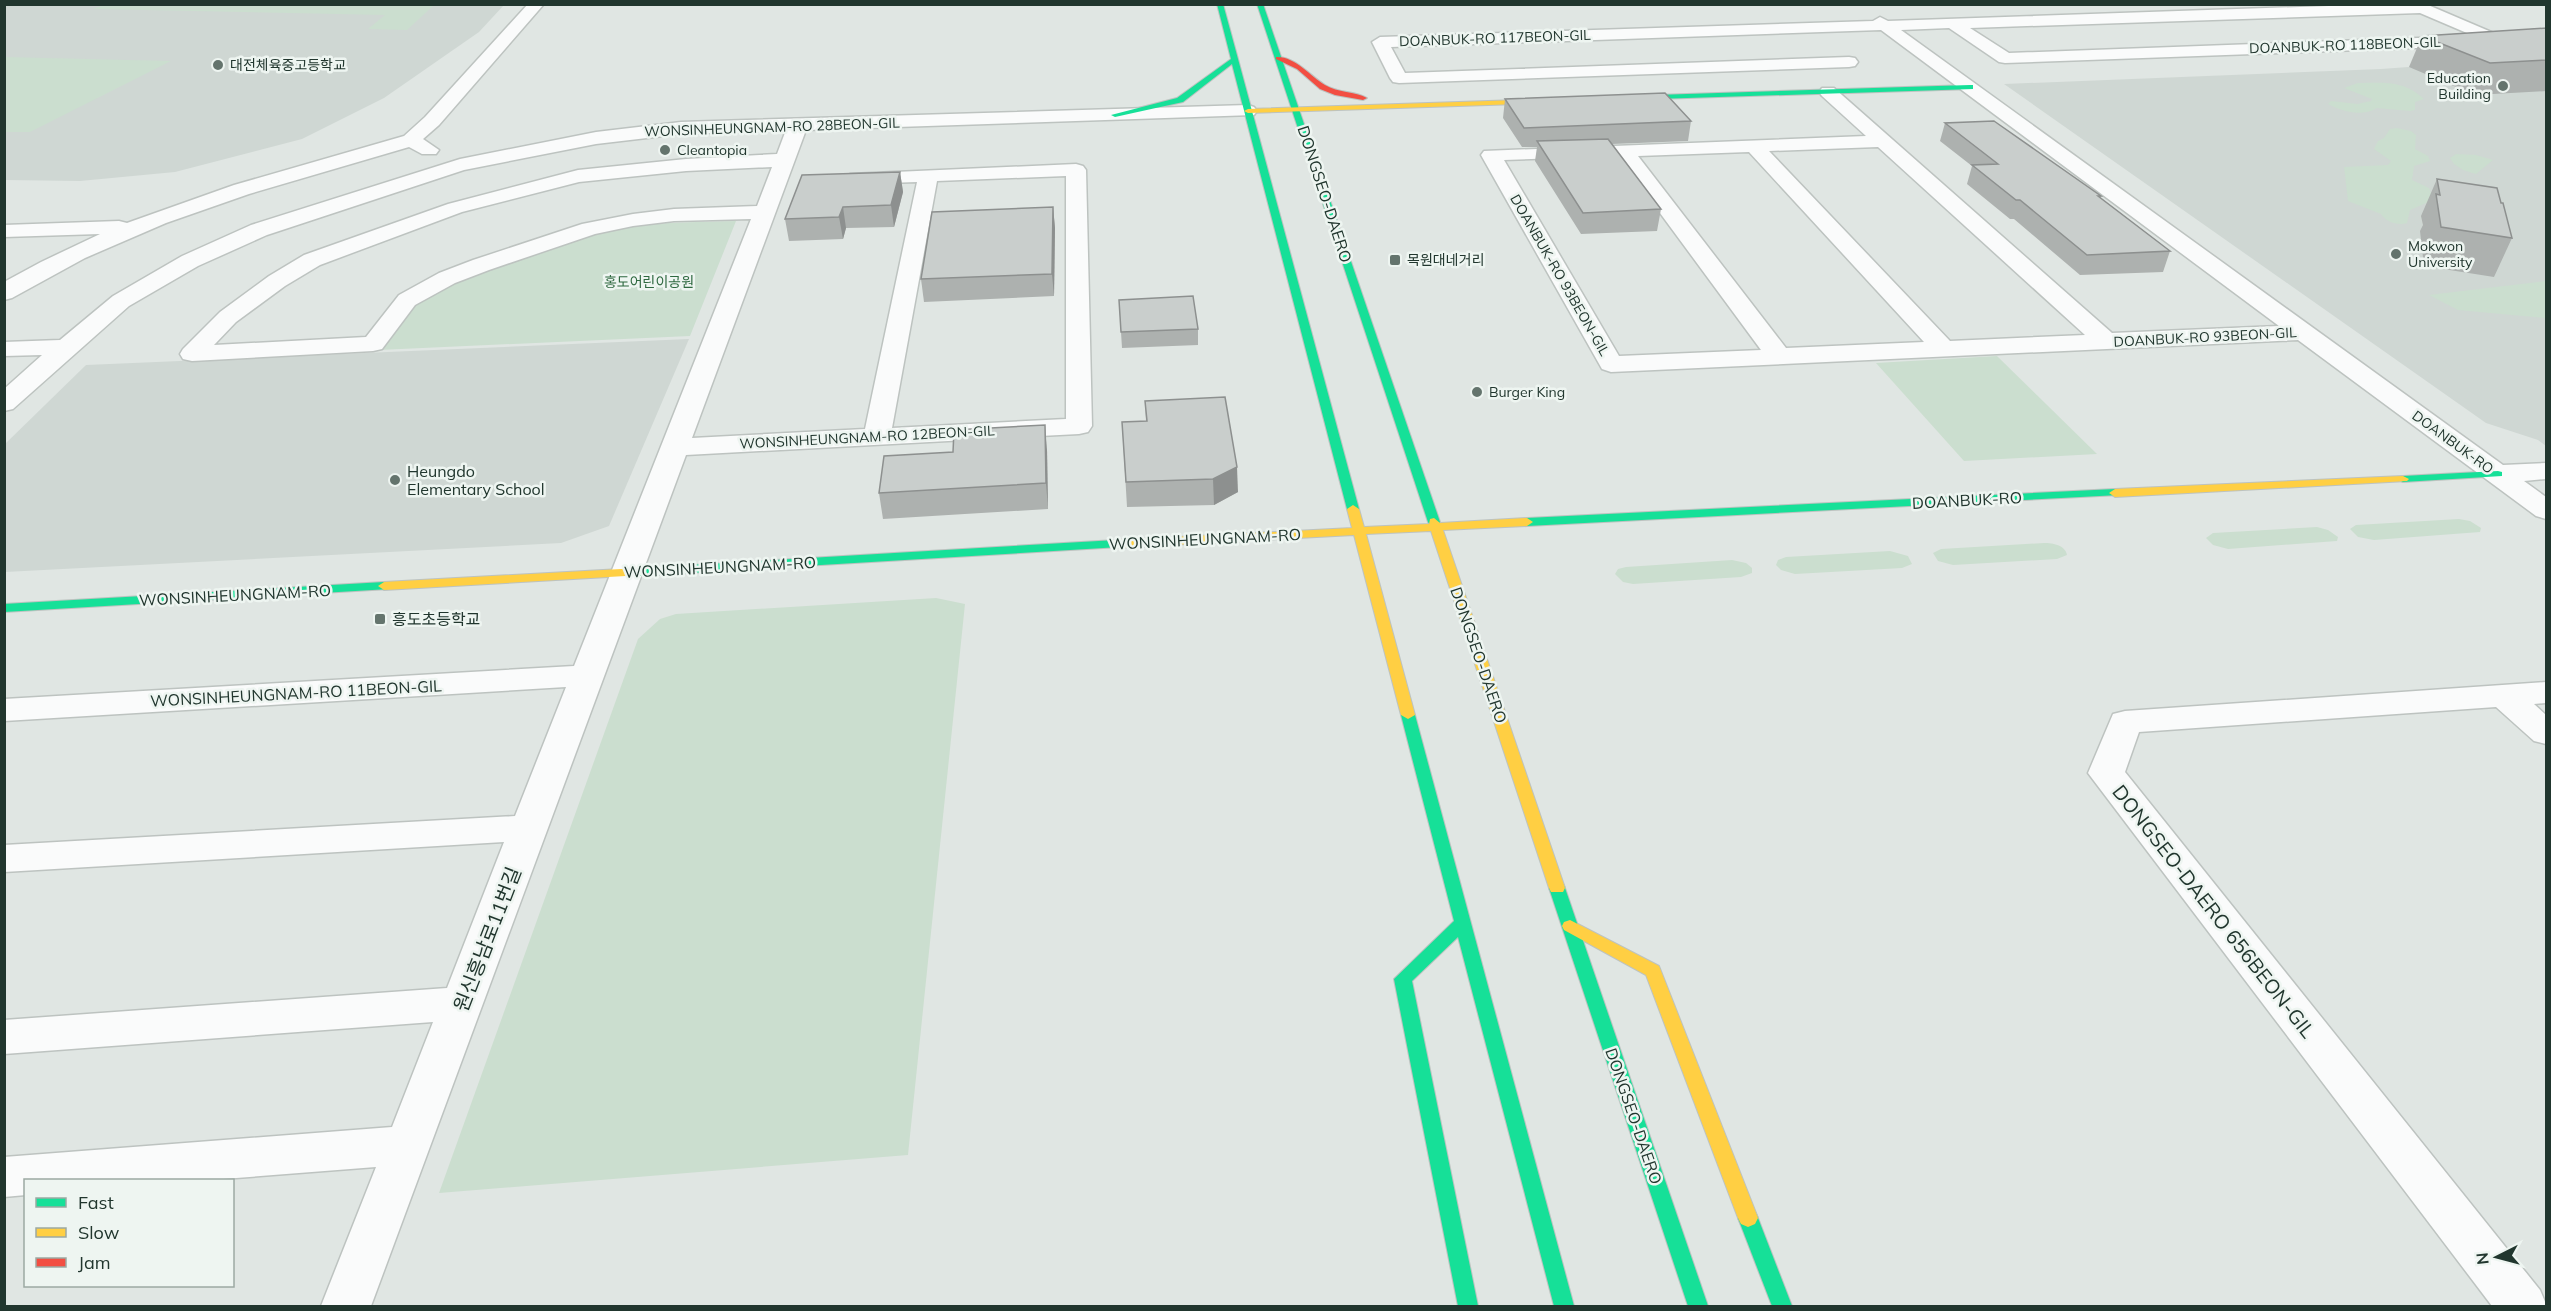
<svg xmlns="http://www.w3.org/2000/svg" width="2551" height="1311" font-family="Mulish,'Noto Sans KR',sans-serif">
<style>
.built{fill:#cfd7d3}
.green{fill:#cbdecf}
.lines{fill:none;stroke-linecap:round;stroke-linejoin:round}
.street-casing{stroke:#bdc3c0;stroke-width:3}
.fast-casing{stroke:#bdc3c0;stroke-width:2}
.slow-casing{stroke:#bdc3c0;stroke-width:2}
.jam-casing{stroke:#bdc3c0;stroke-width:2}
.street{fill:#fafbfb;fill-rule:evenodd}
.fast{fill:#16e098;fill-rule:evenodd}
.slow{fill:#ffcf43;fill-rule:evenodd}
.jam{fill:#f24e42;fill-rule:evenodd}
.wall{fill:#adb1af}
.shaded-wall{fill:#8d908f}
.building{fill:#c9cecc;stroke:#8d908f;stroke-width:1.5}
.poi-dot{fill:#64746d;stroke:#eef5f1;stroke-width:2}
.labels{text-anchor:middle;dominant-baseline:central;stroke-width:5;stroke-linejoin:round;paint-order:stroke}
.far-street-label{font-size:14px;fill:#21362e;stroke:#eef5f1}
.far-poi-label{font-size:14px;fill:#21362e;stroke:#eef5f1;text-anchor:start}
.far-park-label{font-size:14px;fill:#2f6940;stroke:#eef5f1}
.street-label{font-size:16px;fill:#21362e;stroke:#eef5f1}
.poi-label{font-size:16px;fill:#21362e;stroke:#eef5f1;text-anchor:start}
.near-street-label{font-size:20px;fill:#21362e;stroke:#eef5f1}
</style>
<rect width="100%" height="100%" fill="#e0e6e3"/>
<g class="built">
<polygon points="5,5 504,5 479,32 384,98 302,139 175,172 80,181 5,180"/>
<polygon points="2546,57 2546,446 2538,440 2486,423 2004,84 2381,69"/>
<polygon points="689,339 609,526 561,543 5,572 5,444 86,365"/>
</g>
<g class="green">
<polygon points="104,5 434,4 434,5 407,30 368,29 385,15 93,9"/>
<polygon points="5,57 171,61 30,132 5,132"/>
<path d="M2358,83C2385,83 2403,80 2424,99L2415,102V110L2410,111L2377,108C2362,117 2343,112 2328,104L2331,101L2357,104L2371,101L2372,99L2344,88Z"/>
<path d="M2397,128L2411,131L2416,135L2415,149L2428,156L2430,161L2414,166L2412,180L2429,188L2433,200L2410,210L2407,223C2398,226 2386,222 2381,214L2348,201L2344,167L2388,165L2391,161L2374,149L2378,141L2384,138L2390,129Z"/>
<polygon points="2456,154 2476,155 2493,160 2476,174 2463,170 2454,164 2450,158"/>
<path d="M736,221L690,336L379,350C389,337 398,321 409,309C443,274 581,233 631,226C665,222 701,222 736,221Z"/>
<polygon points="2546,281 2546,318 2458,310 2429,295"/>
<polygon points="1997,356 2097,454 1964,461 1876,363"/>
<polygon points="2459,519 2470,521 2481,528 2480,532 2374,540 2358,537 2350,529 2356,525"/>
<polygon points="2317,527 2328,530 2338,537 2337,541 2228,549 2213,545 2206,538 2213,533"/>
<path d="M2044,543C2053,543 2065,545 2067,555L2057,559L1953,565L1938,561L1933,553L1941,549Z"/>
<polygon points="1890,551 1908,556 1912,564 1902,568 1795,574 1781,570 1776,565 1778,560 1786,557"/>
<polygon points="1732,560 1746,563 1752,568 1752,573 1741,577 1633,584 1623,582 1615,574 1618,569 1626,567"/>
<polygon points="936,598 965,604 908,1155 439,1193 638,639 660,619 676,614"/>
</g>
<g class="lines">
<g class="street-casing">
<g id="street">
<polygon points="528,4 544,4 439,125 423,139 439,150 436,154 422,154 409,147 249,194 166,223 85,258 12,298 4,300 4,282 41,262 100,234 4,237 4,225 119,221 127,223 234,185 404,136 425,117"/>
<path d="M2385,4L2428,5L2503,37L2505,40L2497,45L2005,63L1999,62L1949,28L1901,30L2503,465L2546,463V479L2524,481L2546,497V519L2536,516L2298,340L1611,372L1602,369L1481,155L1484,151L1866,136L1822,96L1819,92L1822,88H1834L2112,333L2279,326L1881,30L1391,47L1405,73L1849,57L1855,58L1858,62L1855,66L1849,67L1399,83L1393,82L1390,78L1372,42L1380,37L1873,21L1880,17L1888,21ZM2420,13L2474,36L2009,53L1970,28ZM1878,147L2085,335L1950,341L1769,151ZM1749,152L1924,342L1786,348L1638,156ZM1618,156L1761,350L1619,356L1504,160Z"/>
<path d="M1248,105L1254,107L1257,111L1254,115L806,130L692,438L865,429L917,182L857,184L850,182L847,178L850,174L1076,164L1083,166L1086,170L1092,426L1088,432L1079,434L686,455L371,1306H321L376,1167L210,1180H26V1195L4,1197V1157L392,1127L433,1022L4,1054V1020L447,988L504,842L4,872V845L515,816L566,687L4,721V699L574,666L751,219L674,221L633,226L595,234L489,270L455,283L415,305L382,349L373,351L192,361L183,359L180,354L183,349L220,312L269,276L304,255L448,204L578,170L686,159L777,154L786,130L681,134L596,144L464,170L267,235L198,266L129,306L13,409L4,411V389L42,355L4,356V342L60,340L113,296L182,256L251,225L460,159L596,132L681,122ZM772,167L757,206L674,209L633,214L582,224L473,260L439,273L399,295L366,337L214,345L236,322L285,286L320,265L462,212L579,182L686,171ZM1066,176V419L892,428L937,181Z"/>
<polygon points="2546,682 2546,703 2534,704 2546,715 2546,744 2534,741 2496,707 2139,732 2125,772 2540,1290 2546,1304 2546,1306 2492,1306 2088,773 2113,714 2125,711"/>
</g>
</g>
<g class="fast-casing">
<g id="fast">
<polygon points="1217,4 1223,4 1238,59 1359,509 1357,512 1349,512 1347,509 1232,64 1183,102 1115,117 1111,115 1177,98 1231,59"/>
<polygon points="1257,4 1263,4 1440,522 1438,525 1430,525 1428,522"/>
<polygon points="1970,85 1973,85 1973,89 1625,100 1621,98 1625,96"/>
<polygon points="2498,471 2502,472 2502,476 2403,482 2397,479 2403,476"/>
<polygon points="2115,489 2121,493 2119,495 1527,526 1521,522 1527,518"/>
<polygon points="1116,540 1120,541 1122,544 1120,547 639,576 633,572 639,568"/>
<polygon points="384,582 389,583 390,586 389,589 4,612 4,604"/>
<polygon points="1408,711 1415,715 1574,1306 1554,1306 1458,937 1412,981 1478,1306 1458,1306 1394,979 1454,921 1401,715"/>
<polygon points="1557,882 1563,884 1565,888 1708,1306 1688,1306 1549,888 1551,884"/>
<polygon points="1748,1209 1755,1212 1758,1218 1792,1306 1772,1306 1738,1218 1741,1212"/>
</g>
</g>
<g class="slow-casing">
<g id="slow">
<polygon points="1549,99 1552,99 1552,103 1248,113 1244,111 1248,109"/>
<polygon points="2403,476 2409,479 2407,481 2115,497 2109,493 2115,489"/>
<polygon points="1353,505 1359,509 1364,527 1429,524 1430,519 1434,518 1440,523 1527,518 1533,522 1527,526 1443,530 1565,888 1563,892 1551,892 1549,888 1431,531 1366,534 1415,715 1408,719 1401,715 1354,535 1116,548 1110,544 1116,540 1352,528 1347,509"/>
<polygon points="639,568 645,572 643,575 384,590 378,586 384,582"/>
<polygon points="1570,920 1659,966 1758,1218 1755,1224 1748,1227 1741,1224 1738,1218 1646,975 1564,930 1562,926 1564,922"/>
</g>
</g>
<g class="jam-casing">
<path id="jam" d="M1276,57C1295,56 1310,76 1325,85C1338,93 1355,91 1367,98L1363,100L1335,95L1320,89L1297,69L1276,59Z"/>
</g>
<use href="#street" class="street"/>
<use href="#fast" class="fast"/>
<use href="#slow" class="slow"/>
<use href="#jam" class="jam"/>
</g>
<g class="wall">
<polygon points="2547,28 2547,91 2475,95 2409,67 2422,36"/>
<polygon points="1505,99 1691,121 1688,141 1612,144 1661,209 1657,231 1581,234 1535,161 1537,147 1522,147 1503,118"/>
<polygon points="1945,123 2101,196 2101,198 2170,251 2163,272 2080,275 2014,219 2010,219 1967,184 1972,166 1940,141"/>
<polygon points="900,172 903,192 894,227 846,228 843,239 789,241 785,219"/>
<polygon points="2437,179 2501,203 2512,238 2494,277 2424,266 2420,231 2423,225 2421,216"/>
<polygon points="1053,207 1055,228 1054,296 924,302 921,279"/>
<polygon points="1119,300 1198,329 1198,345 1122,348"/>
<polygon points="1145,401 1238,492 1214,505 1127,507 1122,422 1146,421"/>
<polygon points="1047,450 1048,509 883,519 879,493"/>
</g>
<g class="shaded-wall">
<polygon points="900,172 903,192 894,227 891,205"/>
<polygon points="843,207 846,228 843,239 839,217"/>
<polygon points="1053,207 1055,228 1054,296 1052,274"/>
<polygon points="1045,425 1047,450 1048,509 1046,483"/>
<polygon points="1237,467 1238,492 1214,505 1213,479"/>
</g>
<g class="building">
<polygon points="2547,28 2547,60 2490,63 2422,36"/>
<polygon points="1665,93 1691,121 1524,128 1505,99"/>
<polygon points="1994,121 2101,196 2098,196 2170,251 2087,255 2020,200 2016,200 1972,165 1998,164 1945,123"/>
<polygon points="1608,139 1661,209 1583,213 1537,141"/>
<polygon points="900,172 891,205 843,207 839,217 785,219 802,175"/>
<polygon points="2437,179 2497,188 2501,203 2503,203 2512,238 2441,227 2436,194 2440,195"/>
<polygon points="1053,207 1052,274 921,279 932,212"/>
<polygon points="1193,296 1198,329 1121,332 1119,300"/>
<polygon points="1225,397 1237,467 1213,479 1126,482 1122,422 1147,421 1145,401"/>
<polygon points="1045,425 1046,483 879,493 884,456 953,452 954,430"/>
</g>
<g class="poi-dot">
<circle cx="218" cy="65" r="6"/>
<circle cx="2503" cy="86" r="6"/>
<circle cx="665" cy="150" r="6"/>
<circle cx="2396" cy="254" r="6"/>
<rect x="1389" y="254" width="12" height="12" rx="3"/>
<circle cx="1477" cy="392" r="6"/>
<circle cx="395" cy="480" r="6"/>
<rect x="374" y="613" width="12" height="12" rx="3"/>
</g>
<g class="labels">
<g class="far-street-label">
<text transform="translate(1495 38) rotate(-2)">DOANBUK-RO 117BEON-GIL</text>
<text transform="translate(2345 45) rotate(-2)">DOANBUK-RO 118BEON-GIL</text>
<text transform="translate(772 127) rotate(-2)">WONSINHEUNGNAM-RO 28BEON-GIL</text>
<text transform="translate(1560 275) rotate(60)">DOANBUK-RO 93BEON-GIL</text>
<text transform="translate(2205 337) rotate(-3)">DOANBUK-RO 93BEON-GIL</text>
<text transform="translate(867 437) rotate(-3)">WONSINHEUNGNAM-RO 12BEON-GIL</text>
<text transform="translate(2453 442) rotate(36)">DOANBUK-RO</text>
</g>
<g class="far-poi-label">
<text x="230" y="65">대전체육중고등학교</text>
<text x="2491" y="78" text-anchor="end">Education<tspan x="2491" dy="16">Building</tspan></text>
<text x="677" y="150">Cleantopia</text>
<text x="2408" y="246">Mokwon<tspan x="2408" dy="16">University</tspan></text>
<text x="1407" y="260">목원대네거리</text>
<text x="1489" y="392">Burger King</text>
</g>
<g class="far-park-label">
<text x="649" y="282">홍도어린이공원</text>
</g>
<g class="street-label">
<text transform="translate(1325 194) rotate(72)">DONGSEO-DAERO</text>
<text transform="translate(1967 500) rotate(-3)">DOANBUK-RO</text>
<text transform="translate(1205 539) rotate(-3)">WONSINHEUNGNAM-RO</text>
<text transform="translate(720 567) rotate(-3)">WONSINHEUNGNAM-RO</text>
<text transform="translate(235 595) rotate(-3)">WONSINHEUNGNAM-RO</text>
<text transform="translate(1479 655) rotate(71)">DONGSEO-DAERO</text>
<text transform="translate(296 693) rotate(-3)">WONSINHEUNGNAM-RO 11BEON-GIL</text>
<text transform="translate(1634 1116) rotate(71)">DONGSEO-DAERO</text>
</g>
<g class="poi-label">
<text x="407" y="471">Heungdo<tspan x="407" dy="18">Elementary School</tspan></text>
<text x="392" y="619">흥도초등학교</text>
</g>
<g class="near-street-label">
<text transform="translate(2214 911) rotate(52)">DONGSEO-DAERO 656BEON-GIL</text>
<text transform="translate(487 939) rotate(-69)">원신흥남로11번길</text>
</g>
</g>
<rect width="2551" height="1311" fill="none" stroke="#21362e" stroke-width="12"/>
<rect x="24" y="1179" width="210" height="108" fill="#eef5f1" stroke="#9ca9a3" stroke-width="1.5"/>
<rect x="36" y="1198" width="30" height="9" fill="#16e098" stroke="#9ca9a3" stroke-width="1.5"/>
<text x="78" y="1209" font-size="18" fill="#21362e">Fast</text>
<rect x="36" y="1228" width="30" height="9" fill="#ffcf43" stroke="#9ca9a3" stroke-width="1.5"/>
<text x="78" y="1239" font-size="18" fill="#21362e">Slow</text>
<rect x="36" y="1258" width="30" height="9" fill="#f24e42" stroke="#9ca9a3" stroke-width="1.5"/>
<text x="78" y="1269" font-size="18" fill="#21362e">Jam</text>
<g transform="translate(2497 1257) rotate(264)" stroke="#eef5f1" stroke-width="4.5" paint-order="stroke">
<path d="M0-4.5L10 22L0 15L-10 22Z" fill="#21362e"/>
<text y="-9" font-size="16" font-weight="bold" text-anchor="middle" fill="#21362e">N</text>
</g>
</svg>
